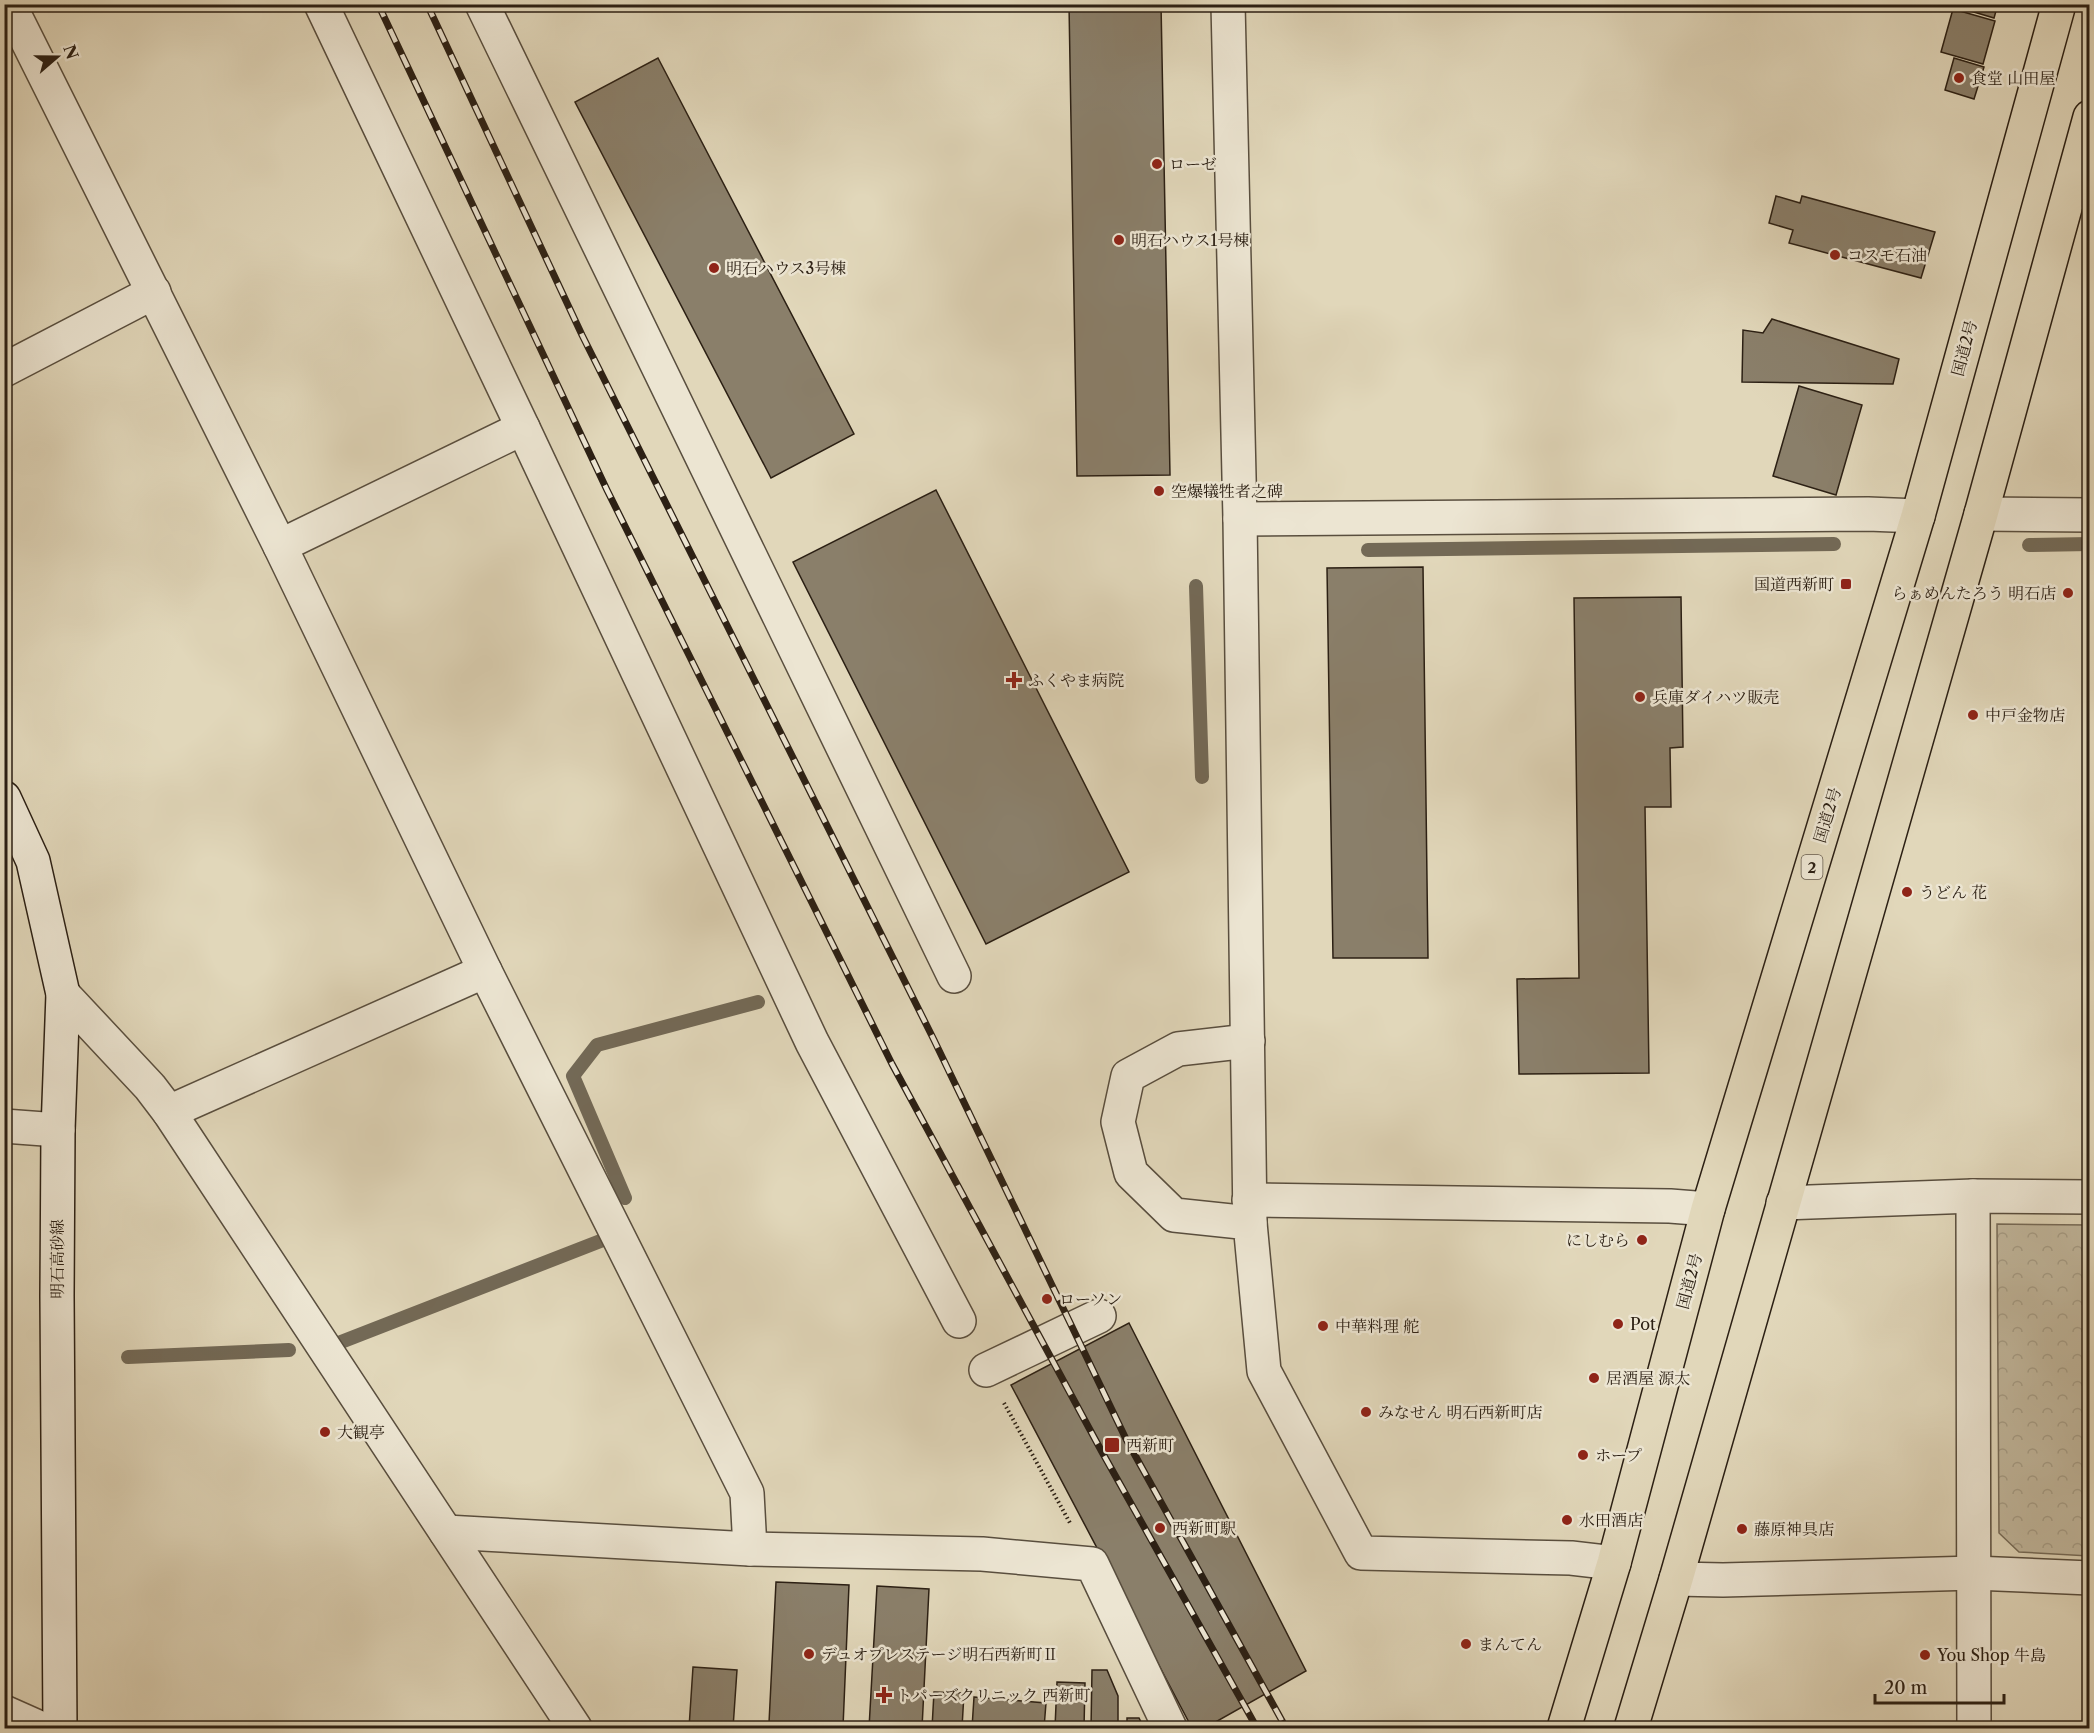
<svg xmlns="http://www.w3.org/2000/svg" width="2094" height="1733" font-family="'Libre Caslon Text','Noto Serif JP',serif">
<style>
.park{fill:url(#park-crowns);stroke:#776c59;stroke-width:1.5}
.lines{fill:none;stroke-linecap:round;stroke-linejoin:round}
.stream{stroke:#736956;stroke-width:14}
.building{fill:#8a7f6a;stroke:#2c2014;stroke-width:1.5}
.pedestrian-casing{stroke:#594e3e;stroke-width:36}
.minor-casing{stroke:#594e3e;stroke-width:36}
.tertiary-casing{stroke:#594e3e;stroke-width:36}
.secondary-casing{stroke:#2c2014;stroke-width:36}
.trunk-casing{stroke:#2c2014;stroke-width:36}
.path{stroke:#2c2014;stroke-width:4;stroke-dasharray:1.5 3;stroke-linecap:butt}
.pedestrian{stroke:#ece5d2;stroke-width:33}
.minor{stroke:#ece5d2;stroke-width:33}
.tertiary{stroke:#ece5d2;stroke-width:33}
.secondary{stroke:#ece5d2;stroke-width:33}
.trunk{stroke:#e1d7ba;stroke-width:33}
.rail-casing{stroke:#2c2014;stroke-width:7}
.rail{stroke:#ece5d2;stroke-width:4.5;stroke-dasharray:14;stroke-linecap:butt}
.poi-dot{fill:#8f2418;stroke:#ece5d2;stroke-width:2}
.labels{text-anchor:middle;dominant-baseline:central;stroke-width:5;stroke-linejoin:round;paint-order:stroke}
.shield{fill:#ece5d2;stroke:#665b4d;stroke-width:1.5}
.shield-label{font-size:15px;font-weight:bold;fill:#2c2014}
.poi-label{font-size:16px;fill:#2c2014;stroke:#ece5d2;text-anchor:start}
.street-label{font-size:16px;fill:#2c2014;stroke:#ece5d2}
</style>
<defs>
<pattern id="park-crowns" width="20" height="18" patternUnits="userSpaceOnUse" patternTransform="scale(1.5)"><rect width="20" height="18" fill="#c2b89e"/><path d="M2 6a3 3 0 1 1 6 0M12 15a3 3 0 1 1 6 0" fill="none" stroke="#a79e87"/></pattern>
</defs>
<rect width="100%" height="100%" fill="#e1d7ba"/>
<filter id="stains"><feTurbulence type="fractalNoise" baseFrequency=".00333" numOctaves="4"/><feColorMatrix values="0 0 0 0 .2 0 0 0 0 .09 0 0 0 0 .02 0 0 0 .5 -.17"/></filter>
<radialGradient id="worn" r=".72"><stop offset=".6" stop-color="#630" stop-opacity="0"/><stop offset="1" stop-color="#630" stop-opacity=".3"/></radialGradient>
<polygon class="park" points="1997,1224 2089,1225 2089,1556 2019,1552 1999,1533"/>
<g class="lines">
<g class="stream">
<polyline points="2029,545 2090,544"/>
<polyline points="1368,550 1834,544"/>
<polyline points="1196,586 1202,777"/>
<polyline points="625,1198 573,1076 597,1045 758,1002"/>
<polyline points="341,1342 603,1240"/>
<polyline points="128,1357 289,1350"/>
</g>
</g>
<g class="building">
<polygon points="1069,4 1161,4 1170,475 1077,476"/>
<polygon points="1947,4 1998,4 1994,18"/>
<polygon points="1953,9 1995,21 1983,64 1941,52"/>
<polygon points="658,58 854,434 771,478 575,102"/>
<polygon points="1954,58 1984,67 1974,99 1945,90"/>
<polygon points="1776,196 1800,203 1802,196 1935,232 1921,278 1789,243 1793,230 1769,223"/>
<polygon points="1772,319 1899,359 1893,384 1742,382 1743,330 1763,333"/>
<polygon points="1799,386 1862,405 1836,495 1773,476"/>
<polygon points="936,490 1129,872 986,944 793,562"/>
<polygon points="1423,567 1428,958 1333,958 1327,568"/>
<polygon points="1681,597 1683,747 1670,748 1671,807 1645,807 1649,1073 1519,1074 1517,979 1579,978 1574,598"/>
<polygon points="1129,1323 1306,1671 1205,1728 1192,1728 1011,1385"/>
<polygon points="776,1582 849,1585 843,1727 769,1723"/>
<polygon points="877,1586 929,1589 922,1728 869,1728"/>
<polygon points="693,1667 737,1670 733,1728 689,1728"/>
<polygon points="1092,1670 1107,1670 1118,1696 1118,1728 1091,1728"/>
<polygon points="1057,1682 1085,1683 1084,1728 1055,1728"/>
<polygon points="934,1692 964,1693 962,1728 932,1728"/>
<polygon points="974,1697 1046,1703 1044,1728 972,1728"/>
<polygon points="1127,1718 1139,1718 1144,1728 1127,1728"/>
</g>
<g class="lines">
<g class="pedestrian-casing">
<g id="pedestrian">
<polyline points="482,4 954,976"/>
<polyline points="986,1370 1099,1316"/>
</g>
</g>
<g class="minor-casing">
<g id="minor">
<polyline points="9,4 280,546 485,971 747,1493 750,1549"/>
<polyline points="4,370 154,292"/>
<polyline points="523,428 812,1042 959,1321"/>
<polyline points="1981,514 2090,515"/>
<polyline points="1240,519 1868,514 1918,516"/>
<polyline points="280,546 523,428 321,4"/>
<polyline points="63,994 150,1087 169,1112 575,1728"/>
<polyline points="1248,1041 1178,1049 1128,1076 1118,1122 1131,1173 1174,1215 1250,1223 1264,1371 1361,1553 1571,1558 1614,1563"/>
<polyline points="169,1112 485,971"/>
<polyline points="4,1126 58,1130"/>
<polyline points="1973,1196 1974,1728"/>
<polyline points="1249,1200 1670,1206 1708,1209"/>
<polyline points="1783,1203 1973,1196 2090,1197"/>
<polyline points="446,1532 750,1549 982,1554 1092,1564 1170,1728"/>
<polyline points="1676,1579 1723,1580 1974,1573 2090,1578"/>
</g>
</g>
<g class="tertiary-casing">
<g id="tertiary">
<polyline points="1228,4 1240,519 1250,1223"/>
<polyline points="4,1712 40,1728"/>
</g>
</g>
<g class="secondary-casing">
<polyline id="secondary" points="4,798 33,861 63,994 58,1130 57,1296 60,1728"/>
</g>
<g class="trunk-casing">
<g id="trunk">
<polyline points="1564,1728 1614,1563 1708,1209 1918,516 2059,4"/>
<polyline points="1631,1728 1676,1579 1981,514 2090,117"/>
</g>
</g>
<polyline class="path" points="1004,1403 1070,1523"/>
<use href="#pedestrian" class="pedestrian"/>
<use href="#minor" class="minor"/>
<use href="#tertiary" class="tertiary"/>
<use href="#secondary" class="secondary"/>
<use href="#trunk" class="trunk"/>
<g class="rail-casing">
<g id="rail">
<polyline points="378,4 607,490 892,1064 1102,1452 1257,1728"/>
<polyline points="427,4 582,335 934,1040 1126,1439 1286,1728"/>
</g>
</g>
<use href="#rail" class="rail"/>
</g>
<g class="poi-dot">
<circle cx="1959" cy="78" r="6"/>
<circle cx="1157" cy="164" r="6"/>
<circle cx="1119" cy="240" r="6"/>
<circle cx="1835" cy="255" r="6"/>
<circle cx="714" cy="268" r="6"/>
<circle cx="1159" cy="491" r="6"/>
<rect x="1840" y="578" width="12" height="12" rx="3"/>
<circle cx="2068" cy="593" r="6"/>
<path d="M1011 671h6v6h6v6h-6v6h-6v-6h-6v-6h6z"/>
<circle cx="1640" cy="697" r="6"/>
<circle cx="1973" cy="715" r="6"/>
<circle cx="1907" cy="892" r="6"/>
<circle cx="1642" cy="1240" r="6"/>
<circle cx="1047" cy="1299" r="6"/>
<circle cx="1618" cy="1324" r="6"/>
<circle cx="1323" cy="1326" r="6"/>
<circle cx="1594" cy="1378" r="6"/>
<circle cx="1366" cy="1412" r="6"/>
<circle cx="325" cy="1432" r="6"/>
<rect x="1104" y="1437" width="16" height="16" rx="3"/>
<circle cx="1583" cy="1455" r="6"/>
<circle cx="1567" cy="1520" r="6"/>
<circle cx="1160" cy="1528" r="6"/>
<circle cx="1742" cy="1529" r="6"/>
<circle cx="1466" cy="1644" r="6"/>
<circle cx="809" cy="1654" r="6"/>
<circle cx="1925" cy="1655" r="6"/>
<path d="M881 1686h6v6h6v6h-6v6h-6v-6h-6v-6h6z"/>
</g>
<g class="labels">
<rect class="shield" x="1801.5" y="855" width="21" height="24" rx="4.5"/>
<g class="shield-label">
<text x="1812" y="867">2</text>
</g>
<g class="poi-label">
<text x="1971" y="78">食堂 山田屋</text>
<text x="1169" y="164">ローゼ</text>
<text x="1131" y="240">明石ハウス1号棟</text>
<text x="1847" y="255">コスモ石油</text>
<text x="726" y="268">明石ハウス3号棟</text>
<text x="1171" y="491">空爆犠牲者之碑</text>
<text x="1834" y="584" text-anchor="end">国道西新町</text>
<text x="2056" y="593" text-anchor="end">らぁめんたろう 明石店</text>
<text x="1028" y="680">ふくやま病院</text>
<text x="1652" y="697">兵庫ダイハツ販売</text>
<text x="1985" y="715">中戸金物店</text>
<text x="1919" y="892">うどん 花</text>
<text x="1630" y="1240" text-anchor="end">にしむら</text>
<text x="1059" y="1299">ローソン</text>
<text x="1630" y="1324">Pot</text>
<text x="1335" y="1326">中華料理 舵</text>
<text x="1606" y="1378">居酒屋 源太</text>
<text x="1378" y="1412">みなせん 明石西新町店</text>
<text x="337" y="1432">大観亭</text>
<text x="1126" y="1445">西新町</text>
<text x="1595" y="1455">ホープ</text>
<text x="1579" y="1520">水田酒店</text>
<text x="1172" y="1528">西新町駅</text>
<text x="1754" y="1529">藤原神具店</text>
<text x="1478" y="1644">まんてん</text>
<text x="821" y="1654">デュオプレステージ明石西新町Ⅱ</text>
<text x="1937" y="1655">You Shop 牛島</text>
<text x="896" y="1695">トパーズクリニック 西新町</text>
</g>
<g class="street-label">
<text transform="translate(1964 348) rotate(-75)">国道2号</text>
<text transform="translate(1827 815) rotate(-73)">国道2号</text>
<text transform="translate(57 1259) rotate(-90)">明石高砂線</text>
<text transform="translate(1689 1281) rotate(-75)">国道2号</text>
</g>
</g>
<rect width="2094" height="1733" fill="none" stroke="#e1d7ba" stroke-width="24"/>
<rect x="6" y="6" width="2082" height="1721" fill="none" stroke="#2c2014" stroke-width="3"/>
<rect x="12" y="12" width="2070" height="1709" fill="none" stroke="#2c2014" stroke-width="1.5"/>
<g transform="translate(57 57) rotate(70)" stroke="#ece5d2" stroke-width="4.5" paint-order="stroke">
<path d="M0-4.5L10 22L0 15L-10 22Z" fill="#2c2014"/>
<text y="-9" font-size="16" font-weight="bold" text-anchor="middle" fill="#2c2014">N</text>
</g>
<path d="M1875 1694v9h129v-9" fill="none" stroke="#2c2014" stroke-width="3"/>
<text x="1884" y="1694" font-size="18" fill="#2c2014" stroke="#ece5d2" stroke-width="4.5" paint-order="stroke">20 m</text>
<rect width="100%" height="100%" filter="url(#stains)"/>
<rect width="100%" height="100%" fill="url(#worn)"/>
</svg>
